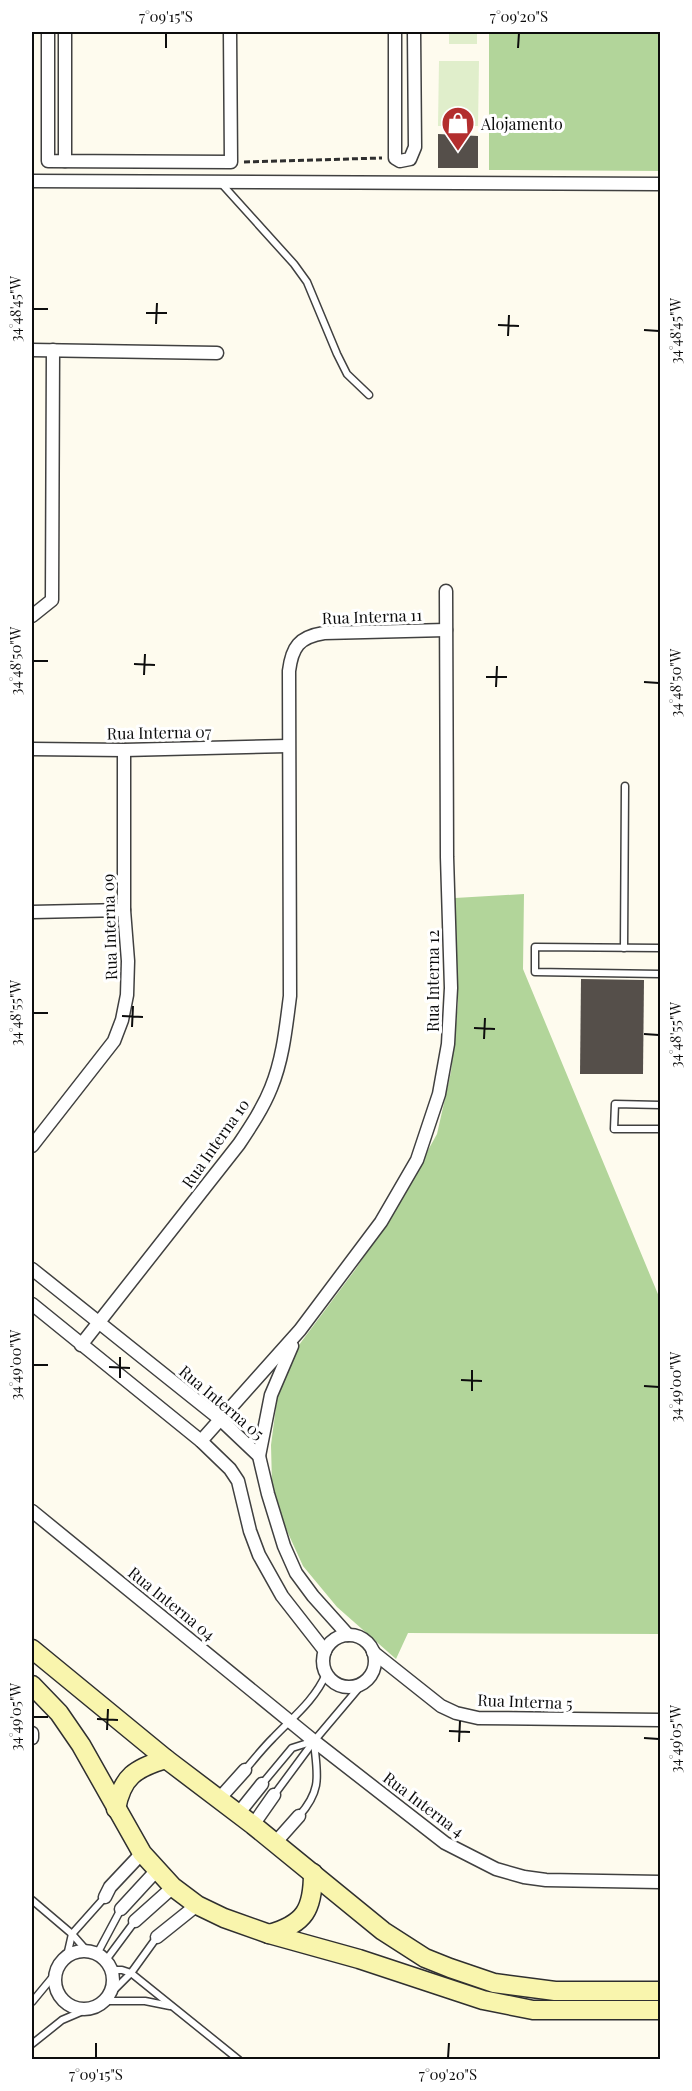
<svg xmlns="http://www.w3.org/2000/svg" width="692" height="2091" font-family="'Playfair Display',serif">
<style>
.forest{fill:#b2d59a}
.pitch{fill:#e0eecb}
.building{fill:#554f4a}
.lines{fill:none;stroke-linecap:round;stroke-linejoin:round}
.lane-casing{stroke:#404040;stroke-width:9}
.street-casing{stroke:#404040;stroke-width:15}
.secondary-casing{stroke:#2f2f2f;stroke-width:21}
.path{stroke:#2f2f2f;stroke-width:3;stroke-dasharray:6 3;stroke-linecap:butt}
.lane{stroke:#fff;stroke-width:6}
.street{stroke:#fff;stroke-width:12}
.secondary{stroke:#f9f5ad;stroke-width:18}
.ticks{fill:none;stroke:#0d0d0d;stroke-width:2}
.labels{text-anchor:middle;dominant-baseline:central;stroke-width:6;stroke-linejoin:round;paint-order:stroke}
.poi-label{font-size:16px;fill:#0d0d0d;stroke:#fff;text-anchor:start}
.street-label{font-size:16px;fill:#0d0d0d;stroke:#fff}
.neatline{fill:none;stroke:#0d0d0d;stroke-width:2}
.ticks-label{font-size:15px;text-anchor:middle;fill:#0d0d0d}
</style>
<rect width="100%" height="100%" fill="#fefbee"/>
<g class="forest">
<polygon points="489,32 660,32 660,171 489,170"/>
<polygon points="524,894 523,969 660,1299 660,1634 408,1633 396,1659 337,1607 303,1566 283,1522 272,1484 271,1445 278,1392 293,1353 355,1270 392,1215 437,1134 451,1072 458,1003 455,898"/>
</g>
<g class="pitch">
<rect x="449" y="32" width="28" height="12"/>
<polygon points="439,61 479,61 478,126 438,126"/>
</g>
<g class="building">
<polygon points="438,134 478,136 478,168 438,168"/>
<polygon points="581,979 644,980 643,1074 580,1074"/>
</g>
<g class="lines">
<g class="lane-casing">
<g id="lane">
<polyline points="220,182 294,264 307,282 337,354 347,374 369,395"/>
<polyline points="624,948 625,786"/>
<polyline points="660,948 535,947 535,972 660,974"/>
<polyline points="660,1105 615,1104 614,1129 660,1129"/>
<path d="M245,1770C254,1759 263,1748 273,1738C292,1718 315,1700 326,1674"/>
<polyline points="262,1784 292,1748 314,1741"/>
<polyline points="274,1795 314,1741 363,1683"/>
<path d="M299,1816C323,1789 317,1774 314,1742"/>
<polyline points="32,1900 72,1934 87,1951"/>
<polyline points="97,1954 121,1909"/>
<polyline points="67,1956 72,1934 105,1897"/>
<polyline points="106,1960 135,1921"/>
<polyline points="112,1970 122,1970 131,1973 239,2060"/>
<polyline points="110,1994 131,1973 157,1937"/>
<polyline points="105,2001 145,2001 170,2006"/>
<polyline points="32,2002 56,1973"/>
<polyline points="32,2044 62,2020 90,2008"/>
</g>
</g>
<g class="street-casing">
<g id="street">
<polyline points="48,32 48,161 231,162 230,32"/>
<polyline points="65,32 65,161"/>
<polyline points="395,32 395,158 400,161 410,159 415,147 414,32"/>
<polyline points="32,181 660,184"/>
<polyline points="32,350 217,353"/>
<polyline points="32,616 52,600 53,350"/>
<polyline points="32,749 124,750 288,746"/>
<polyline points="32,912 124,910"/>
<polyline points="32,1146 114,1041 122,1020 127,995 128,961 124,910 124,750"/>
<polyline points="32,1269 221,1420 259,1456 268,1494 284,1546 296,1573 313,1596 348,1635"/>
<polyline points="32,1304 201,1441 230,1469 238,1481 250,1531 259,1555 282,1596 325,1651"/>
<path d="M81,1345L239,1144C251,1126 263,1108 271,1088C283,1059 286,1027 290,996L289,671C292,647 299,637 324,633L446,630"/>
<polyline points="201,1441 300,1330 381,1222 417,1160 439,1094 448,1044 451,988 447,857 446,591"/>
<polyline points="259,1456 271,1395 292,1346"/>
<polyline points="32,1511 314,1741 445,1843 496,1869 524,1877 546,1880 660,1882"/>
<circle cx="349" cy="1661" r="26"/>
<polyline points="373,1652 441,1706 456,1713 478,1718 660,1720"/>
<polyline points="32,1733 32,1738"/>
<polyline points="219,1799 245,1770"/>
<polyline points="238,1814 262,1784"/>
<polyline points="253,1825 274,1795"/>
<polyline points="275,1843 299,1816"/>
<polyline points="105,1897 110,1887 142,1853"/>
<polyline points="121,1909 156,1871"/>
<polyline points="135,1921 173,1887"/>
<polyline points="157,1937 197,1905"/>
<circle cx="84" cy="1980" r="29"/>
</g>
</g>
<g class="secondary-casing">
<g id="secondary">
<polyline points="32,1649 166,1759 253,1825 383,1931 425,1958 450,1968 494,1983 555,1991 660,1991"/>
<polyline points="32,1685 59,1713 81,1745 142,1853 173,1887 197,1905 224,1918 269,1934 359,1959 483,2000 533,2010 660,2010"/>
<path d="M116,1809C122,1776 136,1768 166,1759"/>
<path d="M269,1934C305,1924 313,1909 313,1873"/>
</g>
</g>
<polyline class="path" points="244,162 382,158"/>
<use href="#lane" class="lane"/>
<use href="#street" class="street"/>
<use href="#secondary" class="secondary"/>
</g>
<path class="ticks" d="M166,48V33M518,48L519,33M33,309H48M146,313H167M156,324L157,303M498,325L519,326M644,330L659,331M508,336L509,315M33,661H48M134,664L155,665M144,675L145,654M486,677H507M644,682L659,683M496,687L497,666M33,1013H48M122,1016L143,1017M132,1027L133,1006M474,1028L495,1029M644,1034L659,1035M484,1039L485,1018M33,1365H48M109,1367L130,1368M120,1378V1357M461,1380L482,1381M644,1386L659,1387M472,1391V1370M33,1717H48M97,1719L118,1720M107,1730L108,1709M449,1731L470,1732M644,1738L659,1739M459,1742L460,1721M96,2058V2043M448,2058L449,2043"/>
<defs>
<g id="shop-pin" transform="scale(1.725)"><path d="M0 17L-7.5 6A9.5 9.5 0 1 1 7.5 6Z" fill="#b32e2e" stroke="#fff"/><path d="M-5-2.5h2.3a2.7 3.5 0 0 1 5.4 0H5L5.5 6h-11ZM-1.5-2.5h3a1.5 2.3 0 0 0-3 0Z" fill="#fff"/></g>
</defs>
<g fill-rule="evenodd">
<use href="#shop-pin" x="458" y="123"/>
</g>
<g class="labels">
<g class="poi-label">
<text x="481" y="123">Alojamento</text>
</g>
<g class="street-label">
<text transform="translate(372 616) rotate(-2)">Rua Interna 11</text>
<text transform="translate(159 732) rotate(-1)">Rua Interna 07</text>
<text transform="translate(109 927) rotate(-92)">Rua Interna 09</text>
<text transform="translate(432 981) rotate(-90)">Rua Interna 12</text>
<text transform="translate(215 1143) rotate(-55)">Rua Interna 10</text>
<text transform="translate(222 1402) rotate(40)">Rua Interna 05</text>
<text transform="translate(172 1603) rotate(39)">Rua Interna 04</text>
<text transform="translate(525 1701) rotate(2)">Rua Interna 5</text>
<text transform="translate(424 1804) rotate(37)">Rua Interna 4</text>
</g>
</g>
<rect width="692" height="2091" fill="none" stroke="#ffffff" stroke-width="66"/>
<rect x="33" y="33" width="626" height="2025" class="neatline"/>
<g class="ticks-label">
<text x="166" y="22">7°09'15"S</text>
<text x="519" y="22">7°09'20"S</text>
<text transform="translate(16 309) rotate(-90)" y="5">34°48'45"W</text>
<text transform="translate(676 331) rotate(-90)" y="5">34°48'45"W</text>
<text transform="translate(16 661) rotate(-90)" y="5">34°48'50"W</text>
<text transform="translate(676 683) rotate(-90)" y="5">34°48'50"W</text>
<text transform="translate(16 1013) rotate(-90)" y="5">34°48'55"W</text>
<text transform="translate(676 1035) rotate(-90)" y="5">34°48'55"W</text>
<text transform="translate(16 1365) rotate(-90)" y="5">34°49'00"W</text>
<text transform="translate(676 1387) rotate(-90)" y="5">34°49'00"W</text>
<text transform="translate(16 1717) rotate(-90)" y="5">34°49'05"W</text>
<text transform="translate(676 1739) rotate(-90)" y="5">34°49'05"W</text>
<text x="96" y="2080">7°09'15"S</text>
<text x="448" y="2080">7°09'20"S</text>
</g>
</svg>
